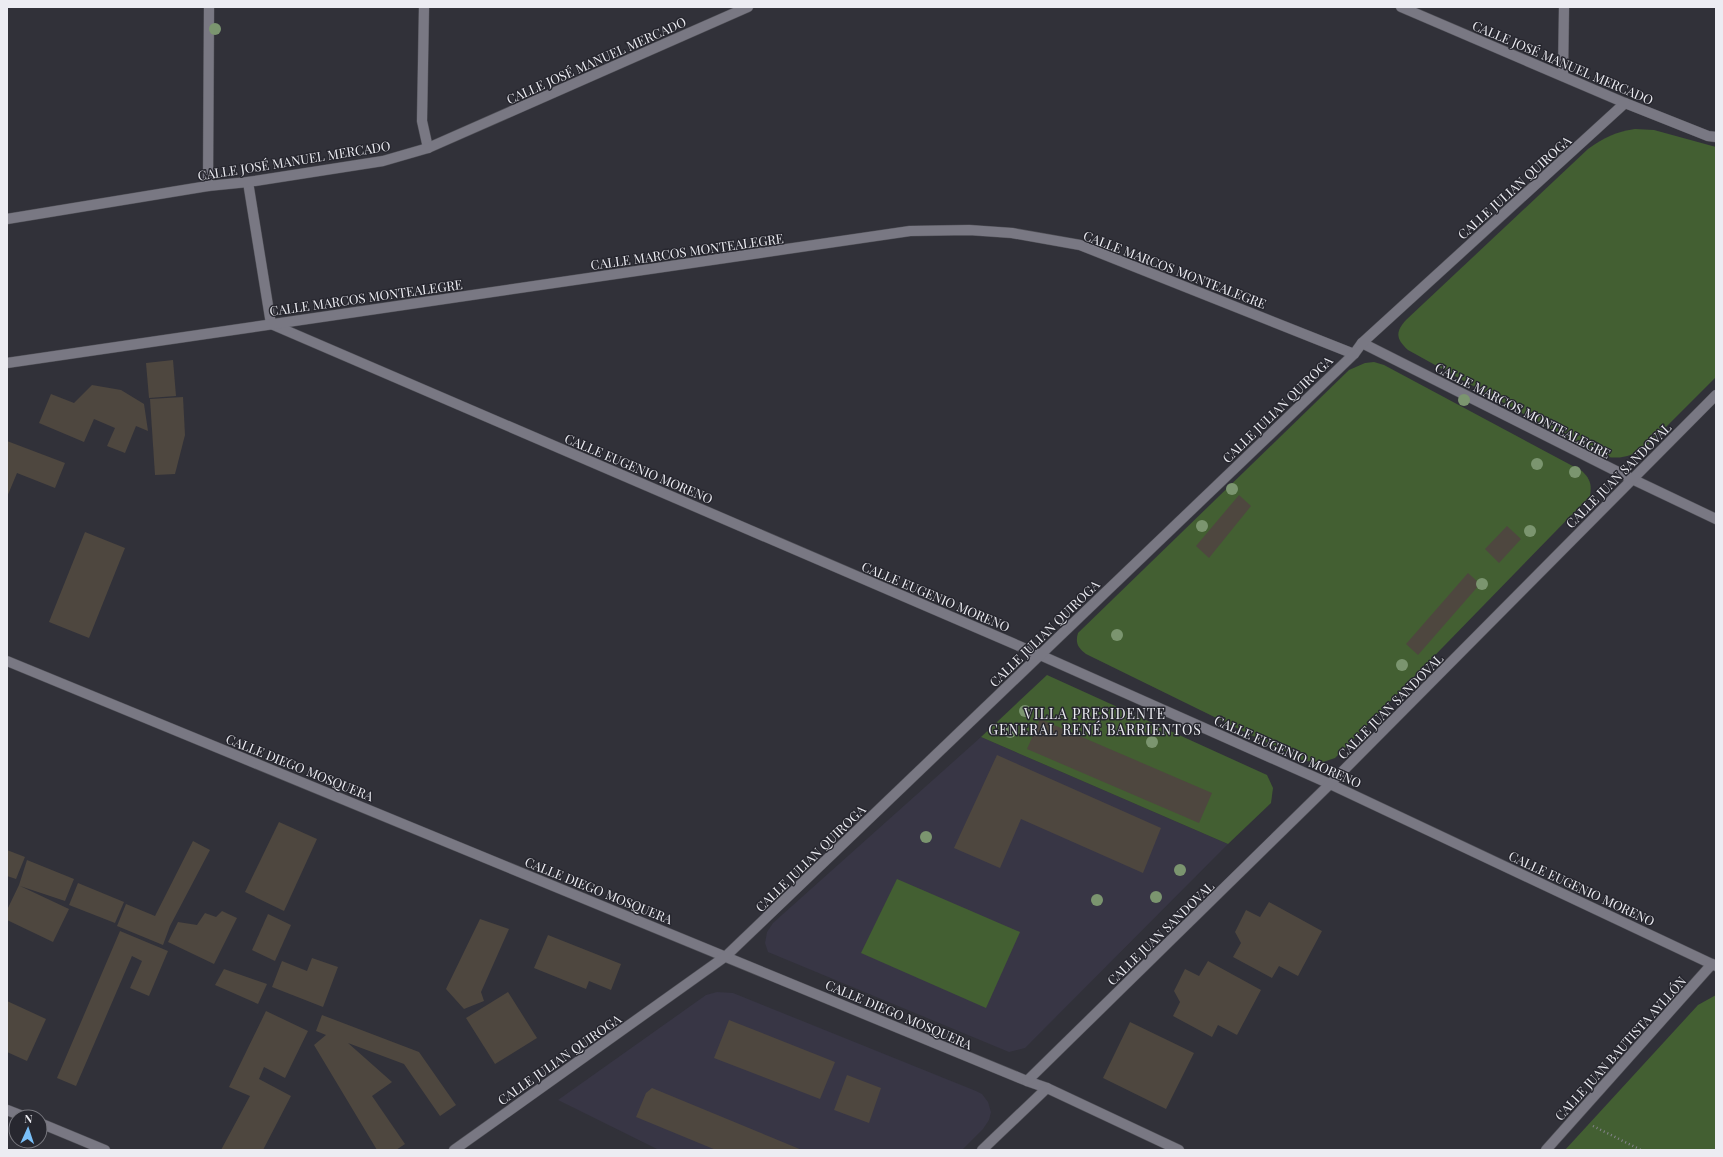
<svg xmlns="http://www.w3.org/2000/svg" width="1723" height="1157" font-family="'Playfair Display',serif">
<style>
.built{fill:#383645}
.green{fill:#435f32}
.building{fill:#4e473f}
.lines{fill:none;stroke-linecap:round;stroke-linejoin:round}
.lane-casing{stroke:#505057;stroke-width:11}
.street-casing{stroke:#505057;stroke-width:11}
.path{stroke:#84848b;stroke-width:2.5;stroke-dasharray:1 3;stroke-linecap:butt}
.lane{stroke:#797883;stroke-width:10}
.street{stroke:#797883;stroke-width:10}
.tree{fill:#7b956f}
.labels{text-anchor:middle;dominant-baseline:central;stroke-width:3;stroke-linejoin:round;paint-order:stroke}
.street-label{font-size:13px;fill:#ececf2;stroke:#27272f}
.neighbourhood-label{font-size:14px;letter-spacing:1px;fill:#ececf2;stroke:#27272f}
</style>
<rect width="100%" height="100%" fill="#313139"/>
<g class="built">
<polygon points="981,737 1228,844 1025,1048 1009,1052 768,952 765,943 767,932 773,923"/>
<polygon points="717,992 733,993 976,1091 982,1094 988,1102 991,1112 989,1120 983,1129 962,1150 659,1150 558,1100 706,995"/>
</g>
<g class="green">
<path d="M1635,129L1654,130L1716,147V377L1647,446C1629,458 1619,460 1598,455L1408,350C1396,339 1395,332 1406,320L1588,149C1605,137 1615,132 1635,129Z"/>
<path d="M1374,362L1384,365L1582,471C1590,479 1592,484 1590,496L1335,758L1323,762L1304,761L1086,654C1078,648 1075,643 1078,633L1349,370L1365,363Z"/>
<polygon points="1047,675 1267,775 1273,788 1271,803 1228,844 981,737"/>
<polygon points="897,879 1020,932 986,1008 861,953"/>
<polygon points="1716,995 1716,1150 1565,1150 1698,1005"/>
</g>
<g class="building">
<polygon points="173,360 176,396 149,398 146,363"/>
<polygon points="92,385 121,390 144,404 148,431 136,426 125,453 107,446 115,428 94,419 84,442 39,423 51,394 74,403"/>
<polygon points="183,397 185,435 175,474 155,475 150,399"/>
<polygon points="7,441 65,463 55,488 17,473 7,497"/>
<polygon points="1239,495 1251,506 1209,558 1196,546"/>
<polygon points="1507,526 1521,539 1499,563 1485,549"/>
<polygon points="85,532 125,548 89,638 49,622"/>
<polygon points="1468,573 1480,584 1418,655 1406,644"/>
<polygon points="1040,719 1212,793 1199,823 1027,749"/>
<polygon points="997,755 1161,828 1143,873 1021,819 1000,868 954,848"/>
<polygon points="279,822 317,839 284,911 245,892"/>
<polygon points="193,841 210,850 170,926 163,945 117,926 126,904 155,916"/>
<polygon points="7,850 25,857 16,879 7,876"/>
<polygon points="27,860 74,879 65,901 20,886 69,909 53,942 7,920 7,910 19,885"/>
<polygon points="78,883 124,902 115,923 69,905"/>
<polygon points="1269,902 1322,931 1298,976 1279,966 1272,978 1233,957 1241,943 1235,932 1246,910 1260,917"/>
<polygon points="222,911 237,918 214,964 168,942 178,922 197,925 205,913 216,917"/>
<polygon points="268,914 291,925 275,961 252,950"/>
<polygon points="480,919 509,929 481,992 484,1001 464,1009 446,989"/>
<polygon points="120,931 168,951 149,996 130,988 142,961 132,956 76,1086 57,1078"/>
<polygon points="548,935 621,964 611,990 589,981 586,989 534,968"/>
<polygon points="312,958 338,967 323,1007 272,987 282,961 307,971"/>
<polygon points="1208,961 1261,990 1237,1035 1218,1025 1212,1037 1173,1016 1180,1002 1174,991 1185,969 1199,976"/>
<polygon points="224,969 267,984 258,1004 215,985"/>
<polygon points="508,992 537,1038 495,1064 466,1018"/>
<polygon points="7,1001 46,1019 27,1061 7,1052"/>
<polygon points="266,1011 308,1031 285,1078 264,1067 259,1079 291,1096 263,1150 221,1150 250,1096 229,1087"/>
<polygon points="322,1015 419,1052 456,1105 440,1116 404,1064 348,1043 392,1082 372,1096 405,1144 396,1150 377,1150 314,1045 326,1035 316,1031"/>
<polygon points="729,1020 835,1062 820,1099 714,1058"/>
<polygon points="1130,1022 1194,1053 1166,1109 1103,1078"/>
<polygon points="847,1075 881,1088 869,1123 834,1110"/>
<polygon points="652,1088 802,1150 716,1150 636,1117 646,1093"/>
</g>
<g class="lines">
<g class="lane-casing">
<polyline id="lane" points="1563,76 1564,7"/>
</g>
<g class="street-casing">
<g id="street">
<polyline points="424,7 422,121 428,148"/>
<polyline points="1401,7 1625,103 1708,136 1716,137"/>
<polyline points="248,182 271,324"/>
<polyline points="208,186 209,7"/>
<polyline points="7,219 208,186 248,182 383,161 428,148 748,7"/>
<polyline points="271,324 1040,655 1330,784 1716,966"/>
<polyline points="1362,343 1632,479 1716,519"/>
<polyline points="7,363 910,231 969,230 1012,233 1080,245 1354,354"/>
<polyline points="7,661 1027,1081 1047,1088 1179,1150"/>
<polyline points="1027,1081 1330,784 1716,395"/>
<polyline points="7,1110 25,1117"/>
<polyline points="40,1123 105,1150"/>
<polyline points="454,1150 726,956 1354,354 1362,343 1625,103"/>
<polyline points="982,1150 1047,1088"/>
<polyline points="1546,1150 1712,964"/>
</g>
</g>
<polyline class="path" points="1593,1126 1641,1150"/>
<use href="#lane" class="lane"/>
<use href="#street" class="street"/>
</g>
<g class="tree">
<circle cx="215" cy="29" r="6"/>
<circle cx="1464" cy="400" r="6"/>
<circle cx="1537" cy="464" r="6"/>
<circle cx="1575" cy="472" r="6"/>
<circle cx="1232" cy="489" r="6"/>
<circle cx="1202" cy="526" r="6"/>
<circle cx="1530" cy="531" r="6"/>
<circle cx="1482" cy="584" r="6"/>
<circle cx="1117" cy="635" r="6"/>
<circle cx="1402" cy="665" r="6"/>
<circle cx="1025" cy="711" r="6"/>
<circle cx="1010" cy="732" r="6"/>
<circle cx="1152" cy="742" r="6"/>
<circle cx="926" cy="837" r="6"/>
<circle cx="1180" cy="870" r="6"/>
<circle cx="1156" cy="897" r="6"/>
<circle cx="1097" cy="900" r="6"/>
</g>
<g class="labels">
<g class="street-label">
<text transform="translate(596 60) rotate(-24)">CALLE JOSÉ MANUEL MERCADO</text>
<text transform="translate(1563 62) rotate(23)">CALLE JOSÉ MANUEL MERCADO</text>
<text transform="translate(294 160) rotate(-9)">CALLE JOSÉ MANUEL MERCADO</text>
<text transform="translate(1514 187) rotate(-42)">CALLE JULIAN QUIROGA</text>
<text transform="translate(687 251) rotate(-8)">CALLE MARCOS MONTEALEGRE</text>
<text transform="translate(1175 269) rotate(21)">CALLE MARCOS MONTEALEGRE</text>
<text transform="translate(366 297) rotate(-8)">CALLE MARCOS MONTEALEGRE</text>
<text transform="translate(1277 409) rotate(-44)">CALLE JULIAN QUIROGA</text>
<text transform="translate(1523 410) rotate(27)">CALLE MARCOS MONTEALEGRE</text>
<text transform="translate(639 468) rotate(23)">CALLE EUGENIO MORENO</text>
<text transform="translate(1618 475) rotate(-45)">CALLE JUAN SANDOVAL</text>
<text transform="translate(936 596) rotate(23)">CALLE EUGENIO MORENO</text>
<text transform="translate(1044 633) rotate(-44)">CALLE JULIAN QUIROGA</text>
<text transform="translate(1390 706) rotate(-45)">CALLE JUAN SANDOVAL</text>
<text transform="translate(1288 751) rotate(24)">CALLE EUGENIO MORENO</text>
<text transform="translate(300 767) rotate(22)">CALLE DIEGO MOSQUERA</text>
<text transform="translate(810 858) rotate(-44)">CALLE JULIAN QUIROGA</text>
<text transform="translate(1582 888) rotate(25)">CALLE EUGENIO MORENO</text>
<text transform="translate(599 890) rotate(22)">CALLE DIEGO MOSQUERA</text>
<text transform="translate(1160 933) rotate(-44)">CALLE JUAN SANDOVAL</text>
<text transform="translate(899 1014) rotate(23)">CALLE DIEGO MOSQUERA</text>
<text transform="translate(1620 1048) rotate(-48)">CALLE JUAN BAUTISTA AYLLÓN</text>
<text transform="translate(559 1059) rotate(-35)">CALLE JULIAN QUIROGA</text>
</g>
<g class="neighbourhood-label">
<text x="1095" y="713">VILLA PRESIDENTE<tspan x="1095" dy="16">GENERAL RENÉ BARRIENTOS</tspan></text>
</g>
</g>
<rect width="1723" height="1157" fill="none" stroke="#ececf2" stroke-width="16"/>
<g transform="translate(28 1129) rotate(3)"><circle r="19" fill="#27272f" stroke="#76767d"/>
<path d="M0-3L7 15L0 10L-7 15Z" fill="#79bff8"/>
<text y="-6" font-size="11" font-weight="bold" text-anchor="middle" fill="#ececf2">N</text>
</g>
</svg>
